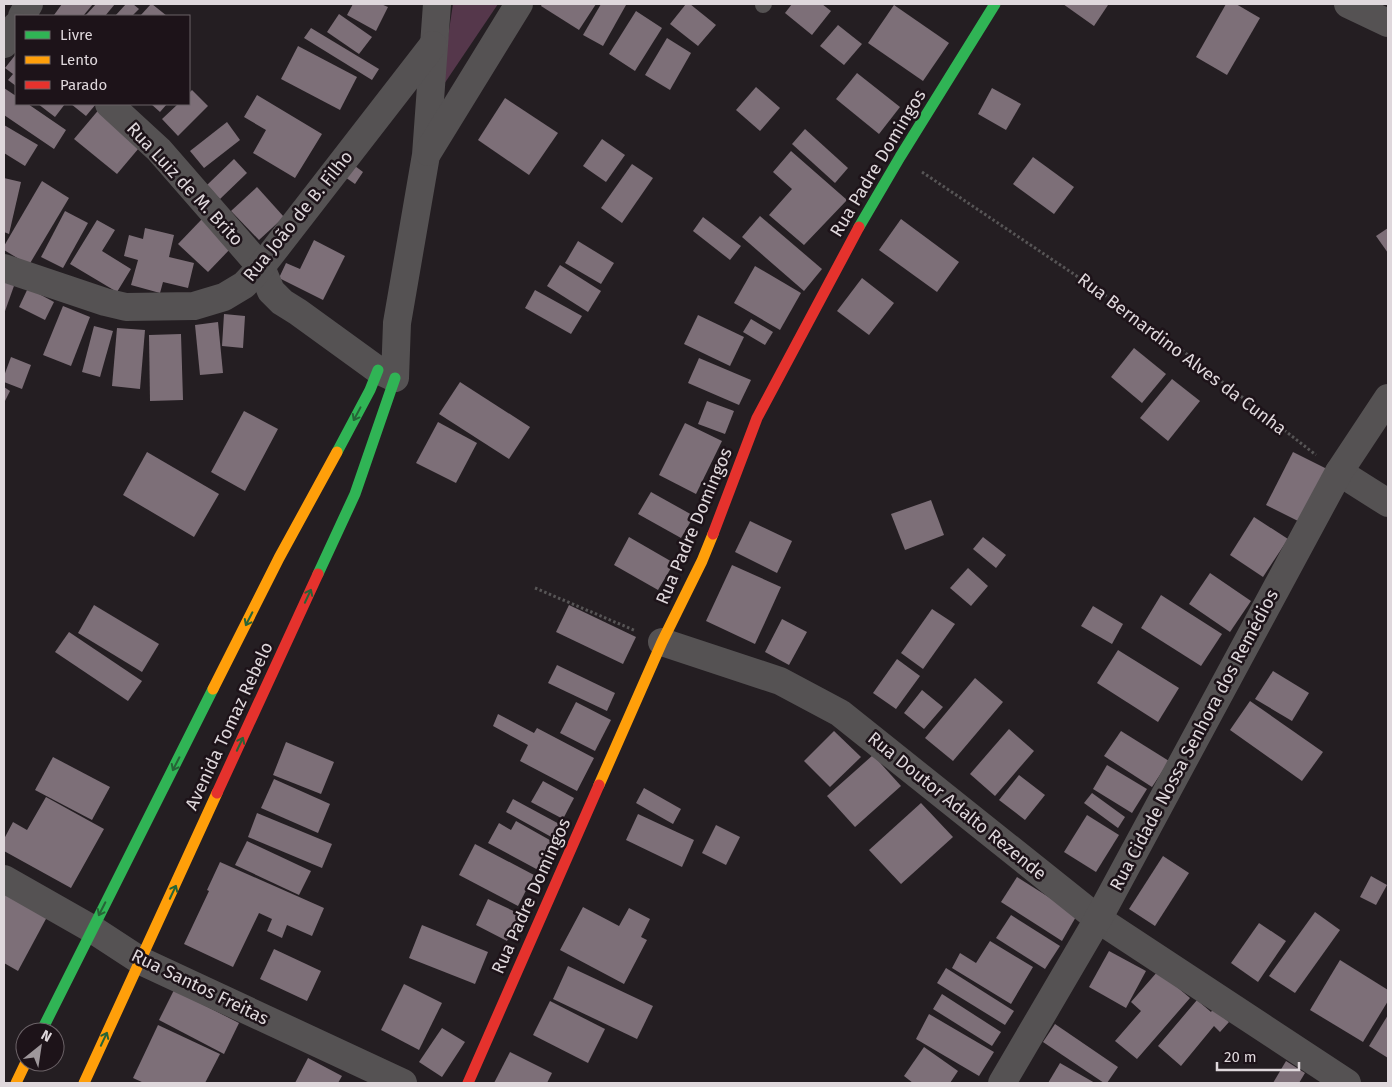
<svg xmlns="http://www.w3.org/2000/svg" width="1392" height="1087" font-family="'Fira Sans',sans-serif">
<style>
.green{fill:#55374b}
.building{fill:#7d6f78}
.lines{fill:none;stroke-linecap:round;stroke-linejoin:round}
.path{stroke:#575556;stroke-width:3;stroke-dasharray:2.5 2.5;stroke-linecap:butt}
.lane{stroke:#555253;stroke-width:16}
.street{stroke:#555253;stroke-width:28}
.fast{stroke:#30b455;stroke-width:11}
.slow{stroke:#ff9f0a;stroke-width:11}
.jam{stroke:#e5322d;stroke-width:11}
.oneway{stroke:#266437}
.labels{text-anchor:middle;dominant-baseline:central;stroke-width:5;stroke-linejoin:round;paint-order:stroke}
.street-label{font-size:18px;fill:#dfd8dc;stroke:#1d1319}
</style>
<rect width="100%" height="100%" fill="#241e22"/>
<polygon class="green" points="453,4 498,4 440,90"/>
<g class="building">
<polygon points="62,4 93,4 83,16 56,16 54,15"/>
<polygon points="96,4 115,4 105,16 85,16"/>
<polygon points="126,4 133,4 139,9 132,16 115,16"/>
<polygon points="151,4 152,4 167,16 140,16"/>
<polygon points="353,4 381,4 388,7 376,31 347,15"/>
<polygon points="542,4 596,4 579,30 541,6"/>
<polygon points="601,4 626,5 603,46 583,35"/>
<polygon points="686,4 690,4 716,25 698,46 670,24"/>
<polygon points="792,4 822,4 831,11 812,35 785,13"/>
<polygon points="1063,4 1106,4 1108,5 1094,26"/>
<polygon points="1226,4 1236,4 1260,18 1227,75 1196,57"/>
<polygon points="894,5 949,43 923,81 868,43"/>
<polygon points="636,11 662,28 635,71 609,54"/>
<polygon points="339,14 372,37 359,54 327,32"/>
<polygon points="838,25 862,44 844,65 820,46"/>
<polygon points="311,28 379,69 372,80 304,38"/>
<polygon points="667,38 691,53 670,90 645,75"/>
<polygon points="298,46 357,77 340,110 281,79"/>
<polygon points="16,54 16,86 8,80 13,74 5,68"/>
<polygon points="857,73 900,107 879,134 836,99"/>
<polygon points="756,87 780,108 760,131 736,110"/>
<polygon points="4,88 16,96 16,104 28,104 66,130 54,149 4,115"/>
<polygon points="992,88 1021,104 1006,130 978,114"/>
<polygon points="192,90 208,106 178,136 162,119 178,104 189,104 189,93"/>
<polygon points="257,95 322,134 295,178 253,153 266,130 244,117"/>
<polygon points="505,98 558,133 529,175 478,140"/>
<polygon points="38,104 65,104 55,117"/>
<polygon points="71,104 96,104 86,116"/>
<polygon points="151,104 167,104 160,112"/>
<polygon points="101,107 144,142 117,174 74,139"/>
<polygon points="227,122 240,140 204,168 190,151"/>
<polygon points="4,125 38,145 25,166 4,153"/>
<polygon points="805,129 848,168 835,183 792,144"/>
<polygon points="602,139 625,155 606,182 583,166"/>
<polygon points="791,151 847,200 804,245 769,215 792,189 773,172"/>
<polygon points="1033,157 1074,187 1054,214 1013,184"/>
<polygon points="234,159 247,173 220,199 207,185"/>
<polygon points="351,163 363,172 355,184 342,175"/>
<polygon points="632,164 653,178 622,223 601,208"/>
<polygon points="4,178 21,182 9,234 4,232"/>
<polygon points="42,181 69,198 29,265 4,250 4,246"/>
<polygon points="257,187 284,217 259,240 231,211"/>
<polygon points="65,211 88,223 63,268 41,257"/>
<polygon points="760,216 822,269 804,291 742,237"/>
<polygon points="703,217 741,246 730,260 693,231"/>
<polygon points="202,219 232,247 208,272 178,244"/>
<polygon points="901,219 959,262 937,292 879,250"/>
<polygon points="97,220 115,230 102,251 131,269 117,292 70,264"/>
<polygon points="145,228 174,235 169,257 194,263 188,288 163,282 160,293 131,285 138,260 124,256 129,235 143,239"/>
<polygon points="1388,228 1388,253 1376,236"/>
<polygon points="314,240 345,256 323,300 279,278 286,263 300,269"/>
<polygon points="578,241 614,263 601,284 565,263"/>
<polygon points="560,265 601,291 588,312 547,286"/>
<polygon points="755,266 801,293 780,330 734,303"/>
<polygon points="862,278 894,303 869,335 837,311"/>
<polygon points="4,279 15,283 4,314"/>
<polygon points="28,288 54,302 45,320 19,307"/>
<polygon points="535,290 582,316 571,334 525,308"/>
<polygon points="63,306 90,317 71,366 43,355"/>
<polygon points="224,314 245,316 243,348 222,346"/>
<polygon points="698,315 744,337 730,366 684,344"/>
<polygon points="751,319 773,332 765,345 743,332"/>
<polygon points="218,322 223,373 200,375 195,325"/>
<polygon points="94,326 113,331 100,377 82,372"/>
<polygon points="117,328 145,330 140,389 112,386"/>
<polygon points="181,334 183,400 150,401 149,335"/>
<polygon points="1134,348 1166,374 1142,403 1111,377"/>
<polygon points="11,357 31,365 22,389 4,382 4,376"/>
<polygon points="699,358 751,380 739,405 688,383"/>
<polygon points="1172,379 1200,401 1168,441 1140,418"/>
<polygon points="460,382 530,427 509,459 439,414"/>
<polygon points="4,387 10,391 4,403"/>
<polygon points="707,401 734,411 725,434 698,424"/>
<polygon points="244,411 278,429 245,491 211,472"/>
<polygon points="438,422 477,443 456,483 416,463"/>
<polygon points="685,423 722,441 696,494 659,475"/>
<polygon points="147,452 219,494 194,537 123,495"/>
<polygon points="1293,452 1327,469 1300,522 1266,505"/>
<polygon points="651,492 694,516 681,538 638,514"/>
<polygon points="931,500 944,535 905,550 891,514"/>
<polygon points="1254,517 1288,539 1263,577 1230,555"/>
<polygon points="750,521 792,541 777,573 735,552"/>
<polygon points="629,537 674,563 658,590 614,565"/>
<polygon points="983,537 1006,555 996,568 973,549"/>
<polygon points="732,565 781,587 755,644 706,621"/>
<polygon points="968,568 988,586 971,606 950,588"/>
<polygon points="1210,573 1251,601 1230,632 1189,604"/>
<polygon points="1161,595 1222,634 1201,666 1141,628"/>
<polygon points="94,605 159,644 142,672 78,633"/>
<polygon points="569,605 636,637 623,664 556,632"/>
<polygon points="1093,606 1123,624 1112,644 1081,626"/>
<polygon points="932,609 955,624 923,669 901,653"/>
<polygon points="782,619 807,632 789,665 765,652"/>
<polygon points="69,632 142,681 128,701 55,652"/>
<polygon points="1118,650 1179,688 1158,722 1097,683"/>
<polygon points="897,659 920,676 896,709 873,693"/>
<polygon points="557,665 615,693 607,711 548,683"/>
<polygon points="1273,671 1309,693 1292,721 1255,699"/>
<polygon points="975,678 1003,702 953,761 925,738"/>
<polygon points="922,690 943,707 924,729 904,713"/>
<polygon points="1250,701 1323,752 1302,781 1230,730"/>
<polygon points="576,702 611,720 595,751 560,733"/>
<polygon points="498,714 534,733 537,728 594,758 577,791 520,761 528,745 493,726"/>
<polygon points="1009,729 1034,751 995,796 970,774"/>
<polygon points="834,731 861,757 830,787 804,761"/>
<polygon points="1121,731 1169,761 1152,787 1104,756"/>
<polygon points="286,742 334,762 321,794 273,775"/>
<polygon points="873,755 901,786 855,827 827,796"/>
<polygon points="53,757 110,787 92,820 35,790"/>
<polygon points="1107,765 1147,789 1132,813 1093,789"/>
<polygon points="1019,775 1045,795 1025,820 999,800"/>
<polygon points="274,779 330,804 318,833 261,808"/>
<polygon points="543,781 574,798 563,819 531,802"/>
<polygon points="644,788 681,809 673,824 636,803"/>
<polygon points="1092,793 1125,817 1118,828 1084,803"/>
<polygon points="46,797 104,829 71,888 4,851 4,839 13,822 27,830"/>
<polygon points="513,799 563,826 555,839 506,812"/>
<polygon points="921,803 953,837 901,884 869,850"/>
<polygon points="257,813 332,844 322,868 248,837"/>
<polygon points="638,814 694,840 682,867 626,840"/>
<polygon points="1087,815 1119,835 1096,872 1064,852"/>
<polygon points="516,821 555,843 540,871 488,843 499,823 511,830"/>
<polygon points="716,825 740,837 726,865 702,853"/>
<polygon points="247,841 311,871 299,895 235,865"/>
<polygon points="475,844 534,875 518,906 459,875"/>
<polygon points="1163,856 1189,873 1155,926 1129,909"/>
<polygon points="220,862 324,908 312,936 287,925 282,938 267,931 272,919 259,913 233,967 184,944 209,891 207,890"/>
<polygon points="1371,876 1387,885 1376,905 1360,897"/>
<polygon points="1017,877 1077,915 1062,941 1001,902"/>
<polygon points="4,893 47,917 18,971 4,963"/>
<polygon points="488,899 520,914 507,941 476,925"/>
<polygon points="583,907 619,926 629,908 650,919 641,937 647,940 624,984 560,950"/>
<polygon points="1315,912 1340,930 1295,993 1269,976"/>
<polygon points="1011,915 1060,946 1045,969 996,938"/>
<polygon points="1259,923 1286,941 1258,982 1231,963"/>
<polygon points="422,925 488,952 475,984 409,958"/>
<polygon points="990,941 1033,967 1011,1004 952,968 960,953 976,963"/>
<polygon points="274,949 321,971 307,1001 260,979"/>
<polygon points="1109,951 1146,971 1126,1008 1089,987"/>
<polygon points="1340,960 1388,990 1388,1001 1363,1042 1310,1010"/>
<polygon points="568,966 653,1006 637,1039 553,999"/>
<polygon points="946,968 1014,1011 1005,1025 937,983"/>
<polygon points="1158,971 1190,998 1137,1059 1115,1041 1141,1011 1131,1002"/>
<polygon points="404,984 442,1003 419,1050 381,1030"/>
<polygon points="174,990 239,1023 224,1054 159,1020"/>
<polygon points="942,994 1001,1032 992,1046 933,1009"/>
<polygon points="1197,1000 1211,1012 1213,1009 1229,1022 1220,1032 1214,1026 1181,1066 1158,1046"/>
<polygon points="550,1001 605,1029 588,1063 533,1035"/>
<polygon points="929,1014 994,1052 979,1076 916,1039"/>
<polygon points="1388,1015 1388,1058 1369,1046"/>
<polygon points="1055,1024 1118,1067 1107,1083 1104,1083 1043,1042"/>
<polygon points="158,1025 220,1054 205,1083 144,1083 133,1078"/>
<polygon points="442,1028 465,1042 442,1077 419,1062"/>
<polygon points="924,1047 958,1071 950,1083 913,1083 904,1076"/>
<polygon points="510,1052 552,1073 547,1083 494,1083"/>
<polygon points="308,1058 342,1076 338,1083 295,1083"/>
<polygon points="1286,1061 1305,1073 1299,1083 1273,1083"/>
<polygon points="1060,1063 1095,1083 1048,1083"/>
</g>
<g class="lines">
<g class="path">
<polyline points="922,172 1151,326 1316,455"/>
<polyline points="535,588 636,631"/>
</g>
<polyline class="lane" points="763,5 764,4"/>
<g class="street">
<polyline points="1348,4 1388,23"/>
<polyline points="22,16 29,4"/>
<polyline points="4,44 16,26"/>
<polyline points="109,104 159,150 261,267 271,291 282,302 298,312 378,370 395,378 397,323 426,155 437,4"/>
<polyline points="428,152 519,4"/>
<polyline points="4,268 105,302 126,307 194,306 224,297 244,285 261,267 433,45"/>
<polyline points="1339,472 1388,503"/>
<polyline points="662,642 780,681 840,713 1098,919 1347,1083"/>
<polyline points="4,879 92,929 141,961 403,1083"/>
<polyline points="1002,1083 1098,919 1339,472 1388,398"/>
</g>
<g class="fast">
<polyline points="859,227 900,157 995,4"/>
<polyline points="337,452 370,390 378,370"/>
<polyline points="318,574 355,494 395,378"/>
<polyline points="41,1032 213,689"/>
</g>
<g class="slow">
<polyline points="213,689 279,558 337,452"/>
<polyline points="599,785 662,642 702,561 713,534"/>
<polyline points="16,1083 26,1062"/>
<polyline points="84,1083 217,793"/>
</g>
<g class="jam">
<polyline points="713,534 757,418 859,227"/>
<polyline points="217,793 318,574"/>
<polyline points="468,1083 599,785"/>
</g>
</g>
<defs><path id="oneway-shaft" d="M-6 0H5M1.5-3L5.5 0L1.5 3" fill="none" stroke-width="1.6" stroke-linecap="round" stroke-linejoin="round" transform="scale(1.25)"/></defs>
<g class="oneway">
<use href="#oneway-shaft" transform="translate(357 414) rotate(118)"/>
<use href="#oneway-shaft" transform="translate(308 596) rotate(-65)"/>
<use href="#oneway-shaft" transform="translate(249 619) rotate(117)"/>
<use href="#oneway-shaft" transform="translate(240 744) rotate(-65)"/>
<use href="#oneway-shaft" transform="translate(176 764) rotate(117)"/>
<use href="#oneway-shaft" transform="translate(173 892) rotate(-65)"/>
<use href="#oneway-shaft" transform="translate(102 909) rotate(117)"/>
<use href="#oneway-shaft" transform="translate(104 1039) rotate(-65)"/>
</g>
<g class="labels">
<g class="street-label">
<text transform="translate(878 163) rotate(-59)">Rua Padre Domingos</text>
<text transform="translate(185 184) rotate(47)">Rua Luiz de M. Brito</text>
<text transform="translate(298 216) rotate(-51)">Rua João de B. Filho</text>
<text transform="translate(1182 354) rotate(37)">Rua Bernardino Alves da Cunha</text>
<text transform="translate(694 526) rotate(-67)">Rua Padre Domingos</text>
<text transform="translate(229 726) rotate(-65)">Avenida Tomaz Rebelo</text>
<text transform="translate(1194 740) rotate(-62)">Rua Cidade Nossa Senhora dos Remédios</text>
<text transform="translate(957 806) rotate(39)">Rua Doutor Adalto Rezende</text>
<text transform="translate(531 896) rotate(-66)">Rua Padre Domingos</text>
<text transform="translate(200 987) rotate(26)">Rua Santos Freitas</text>
</g>
</g>
<rect width="1392" height="1087" fill="none" stroke="#dfd8dc" stroke-width="10"/>
<rect x="15" y="15" width="175" height="90" fill="#1d1319" stroke="#6b6267"/>
<rect x="25" y="31" width="25" height="8" fill="#30b455" stroke="#6b6267"/>
<text x="60" y="40" font-size="15" fill="#dfd8dc">Livre</text>
<rect x="25" y="56" width="25" height="8" fill="#ff9f0a" stroke="#6b6267"/>
<text x="60" y="65" font-size="15" fill="#dfd8dc">Lento</text>
<rect x="25" y="81" width="25" height="8" fill="#e5322d" stroke="#6b6267"/>
<text x="60" y="90" font-size="15" fill="#dfd8dc">Parado</text>
<g transform="translate(40 1047) rotate(30)"><circle r="24" fill="#1d1319" stroke="#6b6267"/>
<path d="M0-4L9 19L0 12L-9 19Z" fill="#9e979b"/>
<text y="-8" font-size="14" font-weight="bold" text-anchor="middle" fill="#dfd8dc">N</text>
</g>
<path d="M1217 1062v8h82v-8" fill="none" stroke="#dfd8dc" stroke-width="2.5"/>
<text x="1224" y="1062" font-size="15" fill="#dfd8dc" stroke="#1d1319" stroke-width="4" paint-order="stroke">20 m</text>
</svg>
